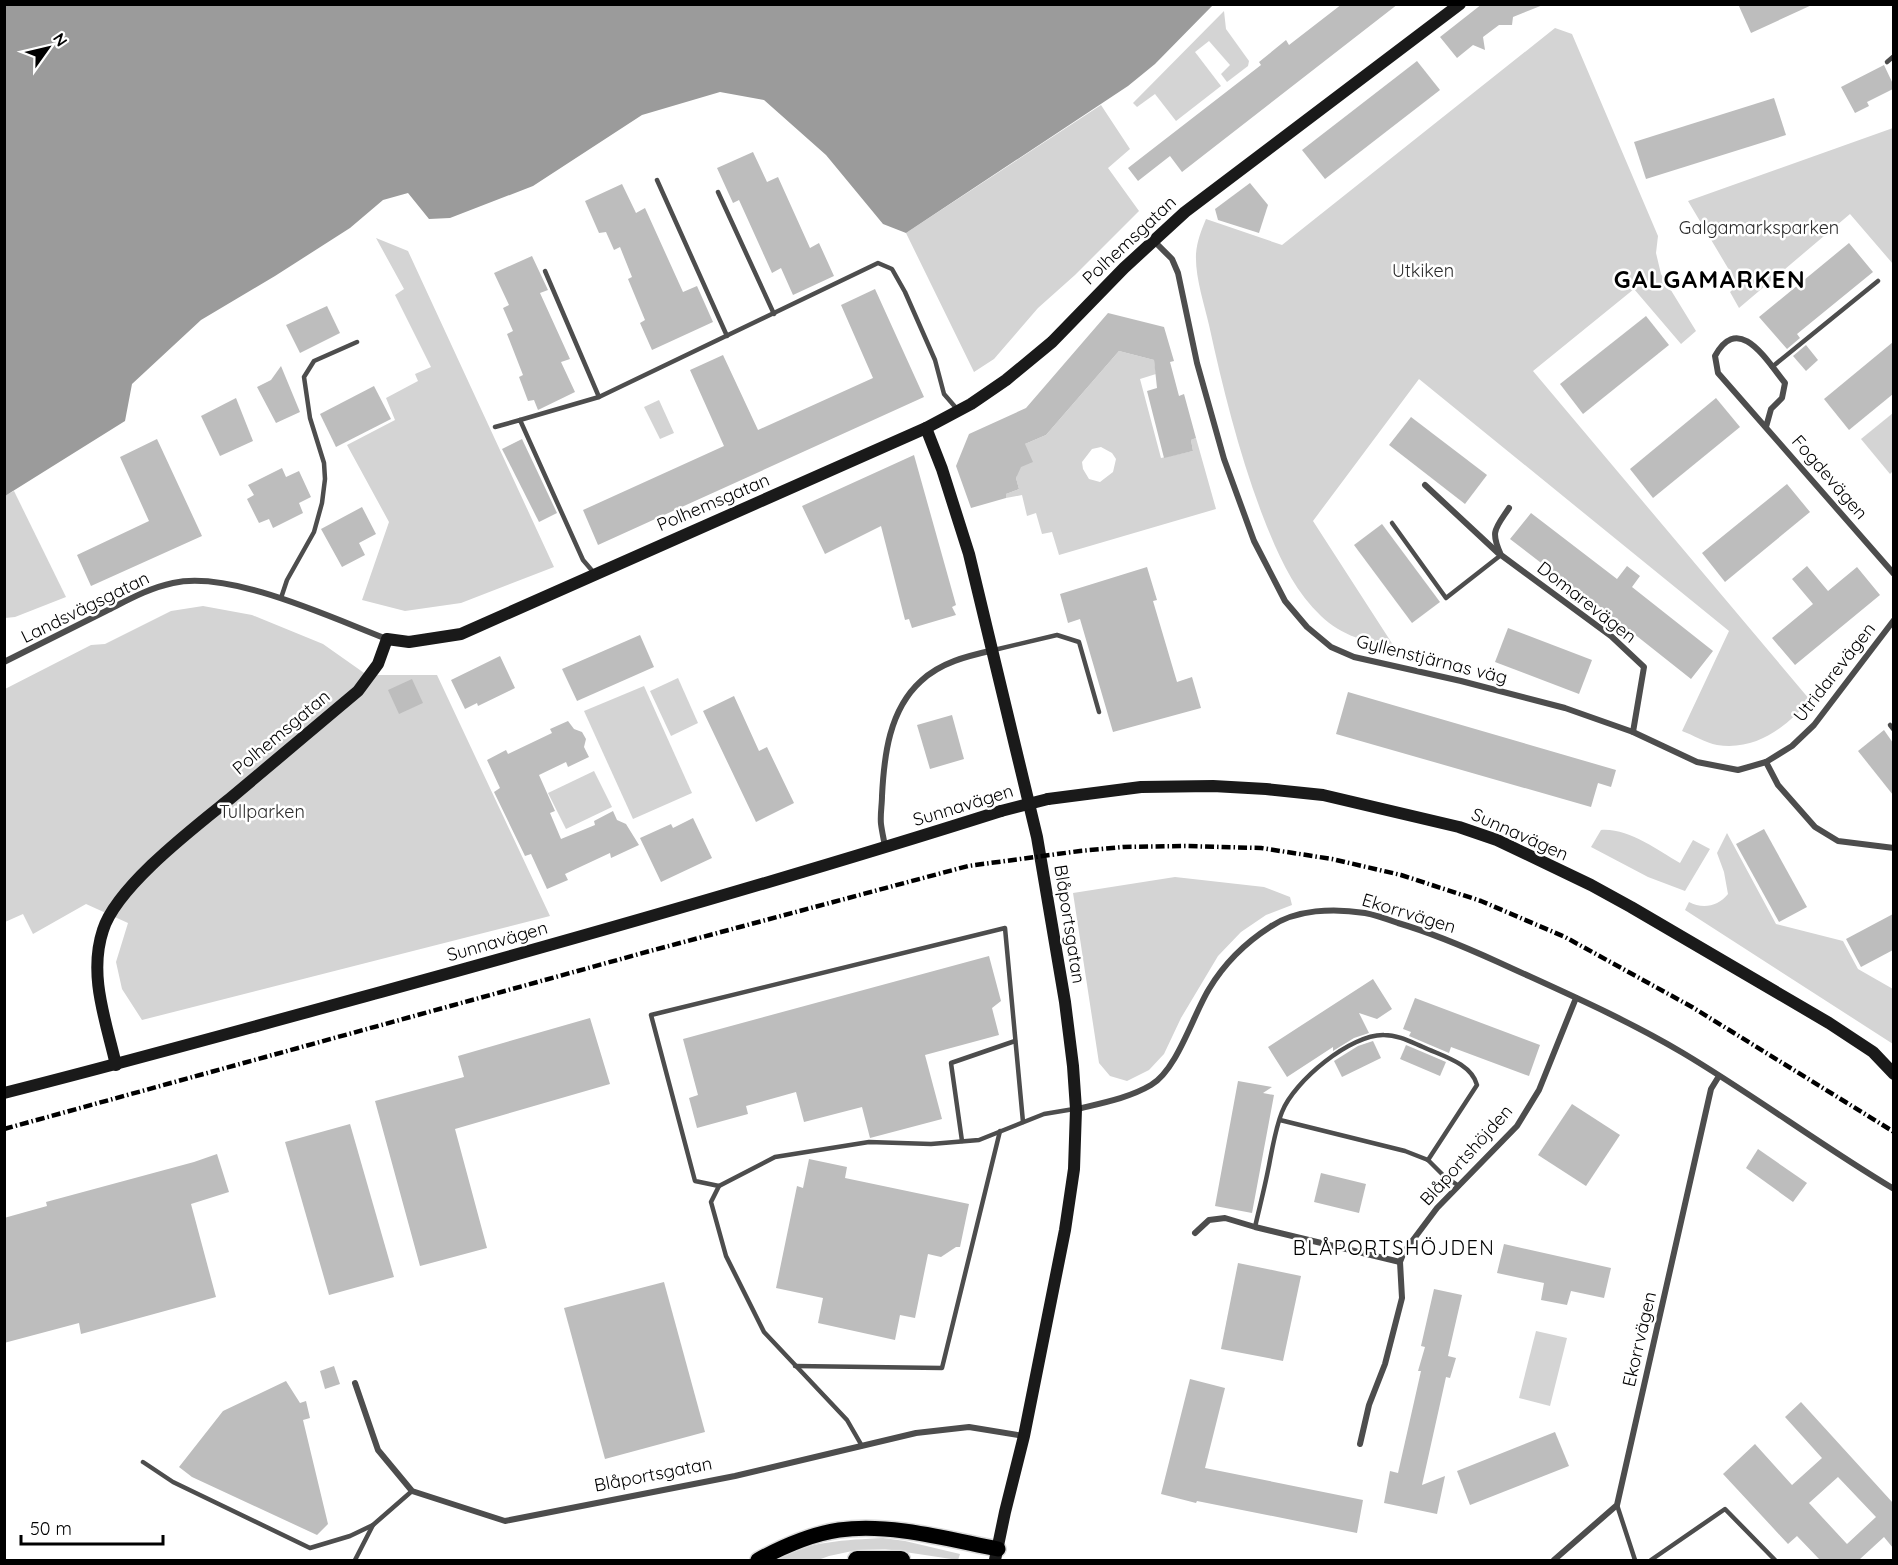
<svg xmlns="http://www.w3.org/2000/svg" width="1898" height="1565" font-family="Quicksand,sans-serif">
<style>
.green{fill:#d4d4d4;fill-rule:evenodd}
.water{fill:#9b9b9b}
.building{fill:#bdbdbd;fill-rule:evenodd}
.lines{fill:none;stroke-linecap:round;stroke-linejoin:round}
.primary-casing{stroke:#dbdbdb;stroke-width:18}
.highway-casing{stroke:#dbdbdb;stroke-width:21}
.lane{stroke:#4d4d4d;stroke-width:4.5}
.street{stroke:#4d4d4d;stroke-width:6}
.secondary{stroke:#1a1a1a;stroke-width:12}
.primary{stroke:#000;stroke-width:15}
.highway{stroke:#000;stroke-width:18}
.rail{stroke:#000;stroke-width:4.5;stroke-dasharray:9 3 1.5 3;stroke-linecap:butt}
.secondary-bridge{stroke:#1a1a1a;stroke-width:12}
.labels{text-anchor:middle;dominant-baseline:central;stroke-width:5;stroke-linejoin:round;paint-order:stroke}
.park-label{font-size:18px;fill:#2b2b2b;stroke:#fff}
.street-label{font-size:18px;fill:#000;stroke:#fff}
.neighbourhood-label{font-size:20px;letter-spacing:1.5px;fill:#000;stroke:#fff}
.district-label{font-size:24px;font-weight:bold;letter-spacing:1.5px;fill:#000;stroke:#fff}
</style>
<rect width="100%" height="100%" fill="#fff"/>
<g class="green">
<polygon points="1224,11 1226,29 1249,61 1248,66 1227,82 1221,74 1230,65 1209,41 1195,52 1221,86 1176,121 1155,94 1137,107 1133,103"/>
<path d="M1555,28L1572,34L1658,236L1656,253L1661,274L1696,331L1681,344L1634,289L1533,371L1810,700C1786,727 1757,751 1717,745C1706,743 1693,735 1682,731L1729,631L1419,379L1313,521L1395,648C1368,642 1341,636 1321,616C1292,589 1276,550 1262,514C1239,453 1223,389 1209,325C1204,303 1195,277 1196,254C1197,241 1201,231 1206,219L1282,245Z"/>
<polygon points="1101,105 1130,149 1108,168 1139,211 1075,275 1038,308 994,359 974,372 906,233"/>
<polygon points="1893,128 1893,264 1850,214 1739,308 1730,292 1738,285 1688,201"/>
<polygon points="376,238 408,251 554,567 461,603 405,611 362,600 389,522 347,445 395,420 386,398 418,381 415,374 431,367 395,295 404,289"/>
<path d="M1119,351L1154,360L1156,374L1140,379L1161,458L1193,451L1191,440L1196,438L1216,509L1059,555L1052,532L1042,534L1036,513L1027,516L1022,495L1006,498V494L1019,489L1016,478L1025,444L1046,435ZM1101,447L1112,453L1116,459L1113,472L1100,482L1089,479L1083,469L1082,462L1092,449Z"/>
<polygon points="659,400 674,433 660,439 644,407"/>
<polygon points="1893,413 1893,471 1890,474 1861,439"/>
<polygon points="14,491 66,597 15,617 5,618 4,496"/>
<polygon points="203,606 252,615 323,644 367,675 437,675 550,916 142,1020 122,989 116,962 128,923 86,904 33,934 23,914 5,922 5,689 91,645 105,644 171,611"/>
<polygon points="678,678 698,723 671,736 650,691"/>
<polygon points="644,686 692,793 633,819 584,711"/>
<polygon points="594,771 612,807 566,829 548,793"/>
<path d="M1601,830C1629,828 1657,850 1680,863L1693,840L1710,849L1685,891L1648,877L1591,847Z"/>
<path d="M1727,833L1776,924L1843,941L1858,969L1893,989V1044L1685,910L1689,902C1702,909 1718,907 1728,894L1724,872L1717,853Z"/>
<polygon points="1175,877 1264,887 1290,897 1292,905 1266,915 1241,932 1218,956 1181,1018 1164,1054 1149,1070 1127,1081 1110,1076 1099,1063 1073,893"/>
<polygon points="1536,1331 1567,1338 1550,1406 1519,1398"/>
<path d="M883,1538L905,1541L960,1554L958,1560L885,1549L857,1550L829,1556L818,1560H774C806,1541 847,1540 883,1538Z"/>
</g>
<polygon class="water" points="4,5 5,4 1213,5 1155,64 1128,86 906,233 883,224 826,155 764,100 720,92 642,115 533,186 450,218 429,219 408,193 383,200 350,228 275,276 201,320 132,384 125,421 5,496"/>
<g class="building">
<polygon points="1342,4 1398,4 1182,172 1170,156 1138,181 1128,168 1261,65 1259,62 1286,40 1289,45"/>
<polygon points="1482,4 1543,4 1543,5 1513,17 1512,25 1499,25 1483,37 1485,50 1473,45 1457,58 1440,37"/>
<polygon points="1738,4 1814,4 1751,33"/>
<polygon points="1417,61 1440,90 1325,179 1302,150"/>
<polygon points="1884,65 1893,84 1893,89 1867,102 1869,106 1855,113 1841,87"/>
<polygon points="1774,98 1786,135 1646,179 1634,142"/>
<polygon points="753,152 767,182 778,177 810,248 819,243 834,276 793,295 781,268 772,273 739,200 733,203 717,168"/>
<polygon points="1250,183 1268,205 1259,233 1218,220 1215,209"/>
<polygon points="622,184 636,213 645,208 683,292 697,286 713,322 652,350 640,323 645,320 628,279 632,277 620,247 614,250 606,232 599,233 585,201"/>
<polygon points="1849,243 1873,272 1797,334 1800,338 1787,349 1759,317"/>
<polygon points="532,256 548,290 540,293 570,359 561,362 575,392 538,410 534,400 528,401 519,377 523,375 507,334 513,331 503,308 509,305 494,273"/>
<polygon points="875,289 924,397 598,545 583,510 724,446 690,370 723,355 758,430 873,378 841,305"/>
<polygon points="327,306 340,333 300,353 286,325"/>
<polygon points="1108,313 1164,327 1174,361 1170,362 1179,396 1184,394 1196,438 1191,440 1193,451 1164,458 1147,391 1157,388 1154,360 1119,351 1046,435 1025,444 1033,462 1021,467 1016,478 1019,489 1006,494 1006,498 971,508 956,466 969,434 1026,408"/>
<polygon points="1646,316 1669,345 1583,414 1560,384"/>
<polygon points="1893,342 1893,394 1849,430 1824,399"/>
<polygon points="1806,345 1818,360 1806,371 1793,356"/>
<polygon points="281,366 300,412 276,423 257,387 271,380"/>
<polygon points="374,386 391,419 336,447 320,414"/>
<polygon points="236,398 253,441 220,456 201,416"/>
<polygon points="1716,398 1740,427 1653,498 1630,469"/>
<polygon points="1411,417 1487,475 1465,504 1389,445"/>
<polygon points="157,439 202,536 91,586 77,555 149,521 120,457"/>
<polygon points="522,439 557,513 539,522 502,449"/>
<polygon points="914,455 956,605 952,607 956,615 912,628 909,619 905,620 881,526 825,554 802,506"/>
<polygon points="282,468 286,477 299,471 311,497 299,503 303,513 273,528 269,519 259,523 247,499 254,495 248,485"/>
<polygon points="1787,484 1810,512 1725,582 1702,553"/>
<polygon points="362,507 376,534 359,543 365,555 342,567 321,529"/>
<polygon points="1531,513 1617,579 1627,566 1640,576 1632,587 1713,651 1691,679 1585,595 1584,596 1510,539"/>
<polygon points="1382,524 1440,602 1412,623 1354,545"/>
<polygon points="1807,566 1828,591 1857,567 1880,595 1795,665 1772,638 1813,604 1792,579"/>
<polygon points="1147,567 1157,600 1153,601 1177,682 1192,677 1201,708 1113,732 1080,619 1068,623 1060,594"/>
<polygon points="1508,628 1592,660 1579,694 1495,662"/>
<polygon points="640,635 654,667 577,701 562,669"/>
<polygon points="500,656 515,688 478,706 477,703 465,709 451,680"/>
<polygon points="412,679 423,703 399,714 388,690"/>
<polygon points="1348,692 1616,770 1611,787 1598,783 1591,807 1336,734"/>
<polygon points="734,696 759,751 767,747 794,803 756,822 703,711"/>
<polygon points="952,715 964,759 930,769 917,725"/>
<polygon points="568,721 574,729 582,732 586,739 584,747 589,757 568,767 566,762 539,775 555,811 550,813 561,839 595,825 594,821 613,811 617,820 626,824 639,845 611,858 610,853 565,874 568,880 547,889 531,854 525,856 494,792 500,788 487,760 506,750 508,754 552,733 550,729"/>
<polygon points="1884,730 1893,743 1893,795 1858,751"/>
<polygon points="693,818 712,858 661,882 640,838 671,824 673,828"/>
<polygon points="1764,829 1807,907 1779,922 1736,844"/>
<polygon points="1893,914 1893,950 1861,967 1846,939"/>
<polygon points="989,956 1001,1001 992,1008 999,1035 925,1055 942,1119 870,1138 862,1107 804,1122 796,1092 746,1106 748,1114 697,1128 689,1098 698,1095 683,1039"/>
<polygon points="1373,979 1392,1009 1377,1019 1359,1013 1369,1033 1354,1038 1333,1051 1333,1047 1287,1077 1268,1047"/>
<polygon points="1415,998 1540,1045 1529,1076 1451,1047 1449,1053 1409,1036 1411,1032 1403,1029"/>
<polygon points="590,1018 610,1084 455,1129 487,1248 420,1266 375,1101 464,1077 458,1056"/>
<polygon points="1373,1041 1381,1058 1342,1077 1334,1061 1358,1046"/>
<polygon points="1406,1045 1446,1062 1440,1076 1400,1059"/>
<polygon points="1238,1081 1272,1087 1263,1093 1274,1095 1252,1213 1215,1206"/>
<polygon points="1572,1104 1620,1135 1586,1186 1538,1155"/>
<polygon points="350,1124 394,1277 329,1295 285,1142"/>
<polygon points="1758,1149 1807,1183 1793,1202 1746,1168"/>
<polygon points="217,1154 229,1192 191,1204 216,1297 81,1334 79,1323 4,1343 4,1218 47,1206 46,1202 194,1162"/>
<polygon points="809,1159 847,1167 845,1178 969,1204 960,1247 956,1247 941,1257 928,1254 915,1318 900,1315 895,1340 818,1323 823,1298 776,1288 797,1186 803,1188"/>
<polygon points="1321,1173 1366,1184 1359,1213 1314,1202"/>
<polygon points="1504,1244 1611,1268 1604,1298 1571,1291 1567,1305 1541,1300 1544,1283 1497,1273"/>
<polygon points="1238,1263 1301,1276 1283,1361 1221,1349"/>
<polygon points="664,1282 705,1432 605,1459 564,1308"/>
<polygon points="1434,1289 1462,1295 1448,1356 1456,1358 1450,1378 1446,1377 1422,1485 1445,1476 1437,1514 1384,1503 1390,1471 1398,1473 1421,1371 1418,1371 1425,1347 1421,1346"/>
<polygon points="334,1366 340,1384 325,1389 320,1371"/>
<polygon points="1190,1379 1225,1388 1205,1468 1363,1500 1357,1533 1197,1501 1196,1503 1161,1494"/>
<polygon points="286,1381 300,1403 306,1401 310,1418 303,1420 328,1524 317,1535 192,1477 179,1467 223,1411"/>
<path d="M1801,1402L1893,1503V1548L1884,1537L1860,1559L1862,1560H1820L1797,1536L1788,1544L1723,1474L1755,1444L1792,1485L1822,1458L1785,1417ZM1838,1477L1876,1517L1847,1544L1809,1503Z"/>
<polygon points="1555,1432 1569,1466 1470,1505 1457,1471"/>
</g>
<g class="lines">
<g class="primary-casing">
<path id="primary" d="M758,1560C782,1547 811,1534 839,1530C891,1523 947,1539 998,1549"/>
</g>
<g class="highway-casing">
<polyline id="highway" points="857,1560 901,1560"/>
</g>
<g class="lane">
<polyline points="1887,62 1894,56"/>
<polyline points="657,180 727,336"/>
<polyline points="718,192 774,314"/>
<polyline points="545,271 599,397"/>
<polyline points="1772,367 1878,281"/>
<polyline points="520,420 599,397 878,263 892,269 905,292 935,360 944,394 957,409"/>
<polyline points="495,427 520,420 583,560 595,574"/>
<polyline points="1392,523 1446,598 1501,555"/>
<polyline points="281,598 287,580 314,532 322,503 325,479 324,463 310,418 304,377 314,361 357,342"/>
<polyline points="994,650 1057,635 1079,642 1099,712"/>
<polyline points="1890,725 1894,730"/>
<polyline points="1280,1120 1405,1151 1428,1160 1444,1176 1459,1186"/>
<polyline points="962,1141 951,1063 1015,1041"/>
<polyline points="719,1186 695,1181 651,1015 1005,928 1023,1122"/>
<path d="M1255,1227C1260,1205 1266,1183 1270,1160C1273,1145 1276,1127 1282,1112C1294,1081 1351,1034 1384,1035C1398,1035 1411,1042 1423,1047C1442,1056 1471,1063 1477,1085L1428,1160"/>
<polyline points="795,1366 942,1368 1000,1131"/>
<polyline points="862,1446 847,1420 764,1332 726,1256 711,1202 719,1186 775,1157 869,1142 931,1144 979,1140 1044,1114 1074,1109"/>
<polyline points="143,1462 173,1482 310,1548 350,1536 373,1525"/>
<polyline points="1617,1505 1635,1560"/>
<polyline points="355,1560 373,1525 412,1491"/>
<polyline points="1651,1560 1725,1509 1775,1560"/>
</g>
<g class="street">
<polyline points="1153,240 1172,259 1178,273 1197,363 1224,459 1254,541 1285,601 1307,627 1331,647 1354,657 1461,681 1565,708 1633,732 1697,762 1738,770 1766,762 1792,746 1814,725 1894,620"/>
<path d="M1766,427L1771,409L1782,398L1785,383C1767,361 1739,312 1715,356L1718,373L1894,574"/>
<polyline points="1425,485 1498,553"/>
<path d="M1509,508C1495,529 1490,531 1501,555L1611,636L1644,667L1633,732"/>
<path d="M4,662C38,645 72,628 106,611C128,600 149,588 173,583C231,570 332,618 387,639"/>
<polyline points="1766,762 1778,785 1815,827 1838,841 1894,848"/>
<path d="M885,847C884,840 882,832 881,824C880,815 882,805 882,796C884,756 889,710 921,681C941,662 968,656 994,650"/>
<path d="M1077,1109C1102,1103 1129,1098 1151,1085C1177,1070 1193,1015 1209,989C1224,964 1245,943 1270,927C1296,909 1334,908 1365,913C1376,915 1387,919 1398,923C1432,933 1465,947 1498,962C1561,991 1624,1018 1683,1053C1755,1096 1822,1146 1894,1189"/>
<polyline points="1195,1233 1209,1220 1225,1218 1255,1227 1400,1262"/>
<polyline points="355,1383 378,1450 412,1491 505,1521 735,1476 916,1433 969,1427 1024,1436"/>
<polyline points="1360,1444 1369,1405 1385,1364 1402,1298 1400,1262 1404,1252 1437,1208 1517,1126 1539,1090 1576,998"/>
<polyline points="1554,1560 1617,1505 1711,1089 1719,1076"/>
</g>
<g class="secondary">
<polyline points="926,428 942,469 969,554 1037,837 1065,1002 1073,1066 1076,1109 1074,1169 1065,1230 1024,1436 1005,1512 995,1560"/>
<polyline points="1048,799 1141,787 1213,786 1266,789 1323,795 1459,827 1497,840 1591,885 1631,907 1829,1023 1873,1052 1894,1074"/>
<path d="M116,1065C106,1021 88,975 103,930C117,886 195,827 232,797C274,762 316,726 358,691L378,664L387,639L409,642L461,634L926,428L971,404L1006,380L1052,342L1124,268L1185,212L1460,4"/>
<path d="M4,1093C131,1061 256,1026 381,992C589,935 796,876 1001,811"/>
</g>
<use href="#primary" class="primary"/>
<use href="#highway" class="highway"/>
<polyline class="rail" points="4,1129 650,951 968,866 1080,851 1123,847 1185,846 1261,848 1332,859 1401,875 1481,901 1565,937 1692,1007 1894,1132"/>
<polyline class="secondary-bridge" points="1001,811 1048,799"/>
</g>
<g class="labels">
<g class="park-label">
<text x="1759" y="227">Galgamarksparken</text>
<text x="1423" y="270">Utkiken</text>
<text x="262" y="811">Tullparken</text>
</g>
<g class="street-label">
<text transform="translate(1129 240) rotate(-43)">Polhemsgatan</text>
<text transform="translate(1830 477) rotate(49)">Fogdevägen</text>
<text transform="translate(713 502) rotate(-23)">Polhemsgatan</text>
<text transform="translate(1587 602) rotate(38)">Domarevägen</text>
<text transform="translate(85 607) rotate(-26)">Landsvägsgatan</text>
<text transform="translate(1432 659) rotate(14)">Gyllenstjärnas väg</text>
<text transform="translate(1834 672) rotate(-52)">Utridarevägen</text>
<text transform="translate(281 732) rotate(-40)">Polhemsgatan</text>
<text transform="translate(963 805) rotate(-17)">Sunnavägen</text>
<text transform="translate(1520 834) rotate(24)">Sunnavägen</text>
<text transform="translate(1409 913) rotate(17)">Ekorrvägen</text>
<text transform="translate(1070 924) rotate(81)">Blåportsgatan</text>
<text transform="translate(497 941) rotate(-16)">Sunnavägen</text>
<text transform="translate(1466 1155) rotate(-48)">Blåportshöjden</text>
<text transform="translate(1639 1339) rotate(-77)">Ekorrvägen</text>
<text transform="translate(653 1474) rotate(-11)">Blåportsgatan</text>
</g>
<g class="neighbourhood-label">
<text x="1394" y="1247">BLÅPORTSHÖJDEN</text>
</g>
<g class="district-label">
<text x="1710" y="279">GALGAMARKEN</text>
</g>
</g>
<rect width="1898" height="1565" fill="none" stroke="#000000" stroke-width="12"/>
<g transform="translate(48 48) rotate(56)" stroke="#ffffff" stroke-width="4.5" paint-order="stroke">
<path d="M0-4.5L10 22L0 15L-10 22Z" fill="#000000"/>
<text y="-9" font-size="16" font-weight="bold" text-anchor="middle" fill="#000000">N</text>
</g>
<path d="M21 1535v9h142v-9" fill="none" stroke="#000000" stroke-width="3"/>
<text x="30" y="1535" font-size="18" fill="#000000" stroke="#ffffff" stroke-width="4.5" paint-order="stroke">50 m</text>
</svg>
